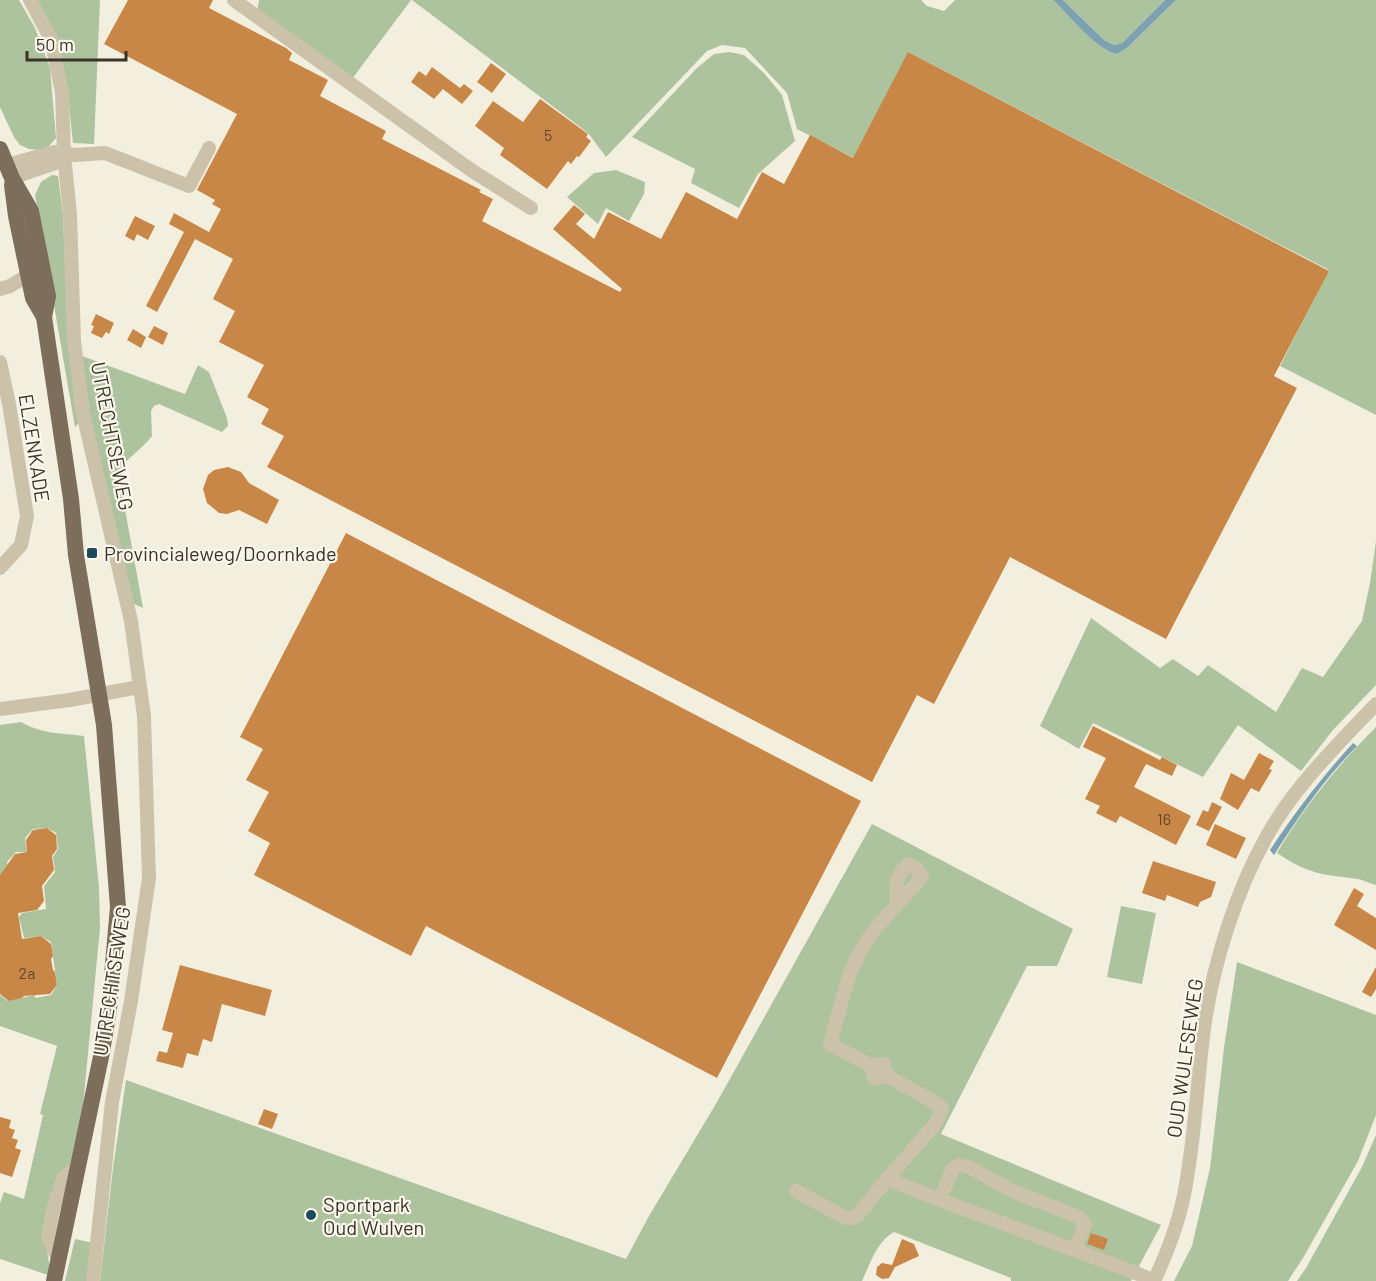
<svg xmlns="http://www.w3.org/2000/svg" width="1376" height="1281" font-family="Barlow,sans-serif">
<style>
.green{fill:#adc39e}
.water{fill:#7ca2b1}
.building{fill:#c98747}
.lines{fill:none;stroke-linecap:round;stroke-linejoin:round}
.minor{stroke:#ccc2aa;stroke-width:14}
.major{stroke:#7c6e5a;stroke-width:16}
.poi-dot{fill:#1e485c;stroke:#fbf7eb;stroke-width:2}
.labels{text-anchor:middle;dominant-baseline:central;stroke-width:4.5;stroke-linejoin:round;paint-order:stroke}
.number-label{font-size:16px;fill:#5d4831}
.street-label{font-size:20px;fill:#39332a;stroke:#fbf7eb}
.poi-label{font-size:20px;fill:#39332a;stroke:#fbf7eb;text-anchor:start}
</style>
<rect width="100%" height="100%" fill="#f3efdf"/>
<g class="green">
<polygon points="0,0 19,0 35,28 50,68 56,138 49,146 39,150 29,149 20,145 14,137 0,107"/>
<path d="M37,0H100L94,144L73,143C67,87 67,51 37,0Z"/>
<polygon points="259,0 411,0 352,79 257,13"/>
<path d="M412,0H921L927,6L944,11L955,0H1053C1069,15 1096,50 1117,54L1127,48L1176,0H1376V415L1280,366L1329,270L910,53L854,158L797,129L787,93L745,48L722,45L707,51L606,157L588,133Z"/>
<polygon points="1063,0 1165,0 1122,43 1114,45 1104,40"/>
<polygon points="730,52 744,55 764,73 782,95 795,141 758,174 739,208 691,183 695,169 632,137 697,68 714,54"/>
<polygon points="616,170 645,182 644,194 629,221 606,208 598,224 567,197 594,173"/>
<polygon points="52,175 58,176 63,215 68,338 79,423 75,427 35,195 41,182"/>
<path d="M82,356L185,394L198,365L209,372L227,418L228,426L222,432L159,404L154,406L151,411L152,436C142,449 128,457 118,471L143,608L134,604L91,424Z"/>
<polygon points="1376,541 1376,685 1333,730 1301,771 1238,725 1203,777 1093,723 1079,749 1040,726 1091,618 1160,668 1173,659 1198,676 1208,665 1276,712 1302,668 1323,677 1362,621 1370,583"/>
<path d="M21,722C42,734 61,733 84,736L99,887L100,928L83,1106L76,1145L47,1249L50,1270L48,1275L0,1259V1203L4,1192L24,1199L43,1115L40,1114L57,1046L0,1026V995L8,1001L34,995L36,998L51,995L57,985L51,942L41,936L24,938L19,917L22,913L46,909L44,886L55,872L53,857L58,849L56,833L47,828L33,829L25,838L27,852H16L7,862L10,877L0,884V725Z"/>
<path d="M1376,727V885C1370,884 1364,880 1358,879C1321,874 1310,875 1277,853C1304,807 1338,765 1376,727Z"/>
<path d="M872,824L1073,929L1057,966H1027L941,1134L1161,1225L1131,1281H1011V1278L894,1232C877,1241 870,1264 862,1281H100L113,1168L126,1080L626,1259L649,1216L717,1102Z"/>
<polygon points="1121,906 1156,913 1142,984 1107,977"/>
<polygon points="1237,962 1376,1015 1376,1115 1358,1161 1303,1258 1288,1281 1174,1281 1192,1246 1210,1168 1224,1048"/>
<polygon points="1376,1135 1376,1281 1297,1281 1306,1268 1362,1167"/>
<polygon points="75,1239 93,1243 88,1281 65,1281"/>
</g>
<g class="water">
<path d="M1053,0H1063L1104,40L1114,45L1122,43L1165,0H1176L1127,48L1117,54C1096,50 1069,15 1053,0Z"/>
<path d="M1353,743L1357,746C1324,779 1299,816 1274,855L1270,850C1295,812 1322,777 1353,743Z"/>
</g>
<g class="building">
<polygon points="128,0 213,0 209,8 286,48 292,53 289,60 328,80 320,96 386,131 382,139 481,190 479,192 493,199 482,221 620,292 622,289 553,229 574,205 585,214 576,224 594,239 608,212 661,239 686,192 737,219 762,172 784,184 810,135 853,158 908,52 1329,271 1274,376 1297,388 1166,639 1010,557 934,704 917,695 872,782 267,467 284,436 261,424 269,409 247,397 264,365 219,342 235,311 213,299 233,259 195,239 157,312 146,306 184,232 169,224 174,213 209,232 221,209 212,204 215,200 197,190 237,114 104,44"/>
<polygon points="491,63 506,74 492,93 477,82"/>
<polygon points="432,67 460,88 464,84 473,91 462,104 443,89 434,99 411,82 419,71 426,76"/>
<polygon points="540,99 588,134 586,137 591,141 579,157 577,156 571,164 568,161 547,189 500,155 504,148 475,126 493,101 523,122"/>
<polygon points="135,216 155,226 148,240 137,234 134,241 125,236"/>
<polygon points="96,314 114,323 109,334 106,332 102,338 91,333 94,326 91,325"/>
<polygon points="154,326 168,333 163,345 148,337"/>
<polygon points="133,329 146,337 141,348 127,340"/>
<polygon points="228,467 241,472 249,483 279,500 267,524 239,510 227,514 219,513 207,503 203,489 208,475 214,470"/>
<polygon points="346,533 861,801 717,1078 426,926 411,956 254,875 270,843 248,831 269,792 246,780 263,749 240,737"/>
<polygon points="1093,726 1160,760 1162,757 1177,765 1172,776 1146,764 1134,787 1191,816 1176,845 1120,816 1116,823 1096,813 1100,806 1085,799 1106,758 1083,747"/>
<polygon points="1259,753 1274,761 1269,769 1272,770 1259,792 1251,788 1238,810 1220,799 1231,773 1244,780"/>
<polygon points="1212,802 1222,807 1209,831 1196,825 1203,810 1208,812"/>
<polygon points="1215,824 1246,838 1236,859 1206,845"/>
<polygon points="47,828 56,835 57,849 52,856 54,870 42,886 44,901 37,910 18,913 22,939 41,936 51,944 53,956 51,959 53,970 55,972 57,985 50,994 24,996 22,998 9,1001 0,994 0,875 15,854 27,852 26,840 33,830"/>
<polygon points="1153,861 1216,882 1211,897 1200,902 1198,907 1167,895 1165,901 1142,893"/>
<polygon points="1354,888 1364,894 1357,906 1376,918 1376,950 1334,925"/>
<polygon points="180,965 272,990 265,1016 222,1004 212,1042 203,1039 198,1056 187,1053 183,1068 156,1061 159,1051 167,1053 173,1033 162,1030"/>
<polygon points="1376,967 1376,989 1371,997 1362,992"/>
<polygon points="264,1109 278,1114 272,1129 258,1124"/>
<polygon points="0,1117 11,1120 9,1128 15,1130 12,1138 18,1140 15,1148 21,1150 12,1177 0,1173"/>
<polygon points="1091,1233 1108,1239 1104,1250 1087,1244"/>
<polygon points="902,1239 914,1244 919,1256 895,1267 889,1278 882,1279 876,1275 877,1267 882,1263 892,1265"/>
</g>
<g class="lines">
<g class="minor">
<polyline points="30,0 51,39 62,92 64,155 70,214 74,340 82,409 131,621 144,716 149,878 131,1001 112,1102 93,1281"/>
<polyline points="234,0 471,170 531,208"/>
<polyline points="7,165 54,152 75,155 105,153 189,186 209,148"/>
<polyline points="12,178 53,164 64,155"/>
<polyline points="0,289 10,286 35,271"/>
<polyline points="0,362 9,404 27,516 21,545 0,568"/>
<polyline points="0,709 70,700 139,687"/>
<path d="M866,1063L830,1044C839,1015 844,981 859,954C872,928 896,907 915,885L922,876L916,868L908,864C894,877 896,888 897,905"/>
<polyline points="887,1179 936,1123 942,1108 936,1103 891,1078 886,1076 874,1078 871,1065 884,1064 885,1070 891,1078"/>
<polyline points="796,1191 846,1218 852,1218 858,1215 887,1179 940,1200"/>
<polyline points="1075,1250 1085,1224 1079,1217 1012,1191 969,1167 959,1165 953,1168 940,1200 1136,1273 1154,1281"/>
<polyline points="58,1259 48,1237 53,1210 63,1178 78,1166"/>
<path d="M1154,1281C1167,1253 1178,1225 1184,1195C1195,1140 1197,1083 1204,1028C1213,964 1236,890 1268,834C1295,786 1339,743 1376,704"/>
</g>
<g class="major">
<polyline points="0,149 12,178 31,211 48,296 44,317 71,499 76,555 104,725 118,907 109,1009 102,1052 54,1281"/>
<polyline points="12,185 16,216 33,298 44,317"/>
</g>
</g>
<g class="poi-dot">
<rect x="86" y="547" width="12" height="12" rx="3"/>
<circle cx="311" cy="1215" r="6"/>
</g>
<g class="labels">
<g class="number-label">
<text x="548" y="134">5</text>
<text x="1164" y="818">16</text>
<text x="27" y="972">2a</text>
</g>
<g class="street-label">
<text transform="translate(113 436) rotate(79)">UTRECHTSEWEG</text>
<text transform="translate(35 448) rotate(81)">ELZENKADE</text>
<text transform="translate(111 981) rotate(-81)">UTRECHTSEWEG</text>
<text transform="translate(1184 1058) rotate(-82)">OUD WULFSEWEG</text>
</g>
<g class="poi-label">
<text x="104" y="553">Provincialeweg/Doornkade</text>
<text x="323" y="1204">Sportpark<tspan x="323" dy="23">Oud Wulven</tspan></text>
</g>
</g>
<path d="M27 51v9h99v-9" fill="none" stroke="#39332a" stroke-width="3"/>
<text x="36" y="51" font-size="18" fill="#39332a" stroke="#fbf7eb" stroke-width="4.5" paint-order="stroke">50 m</text>
</svg>
